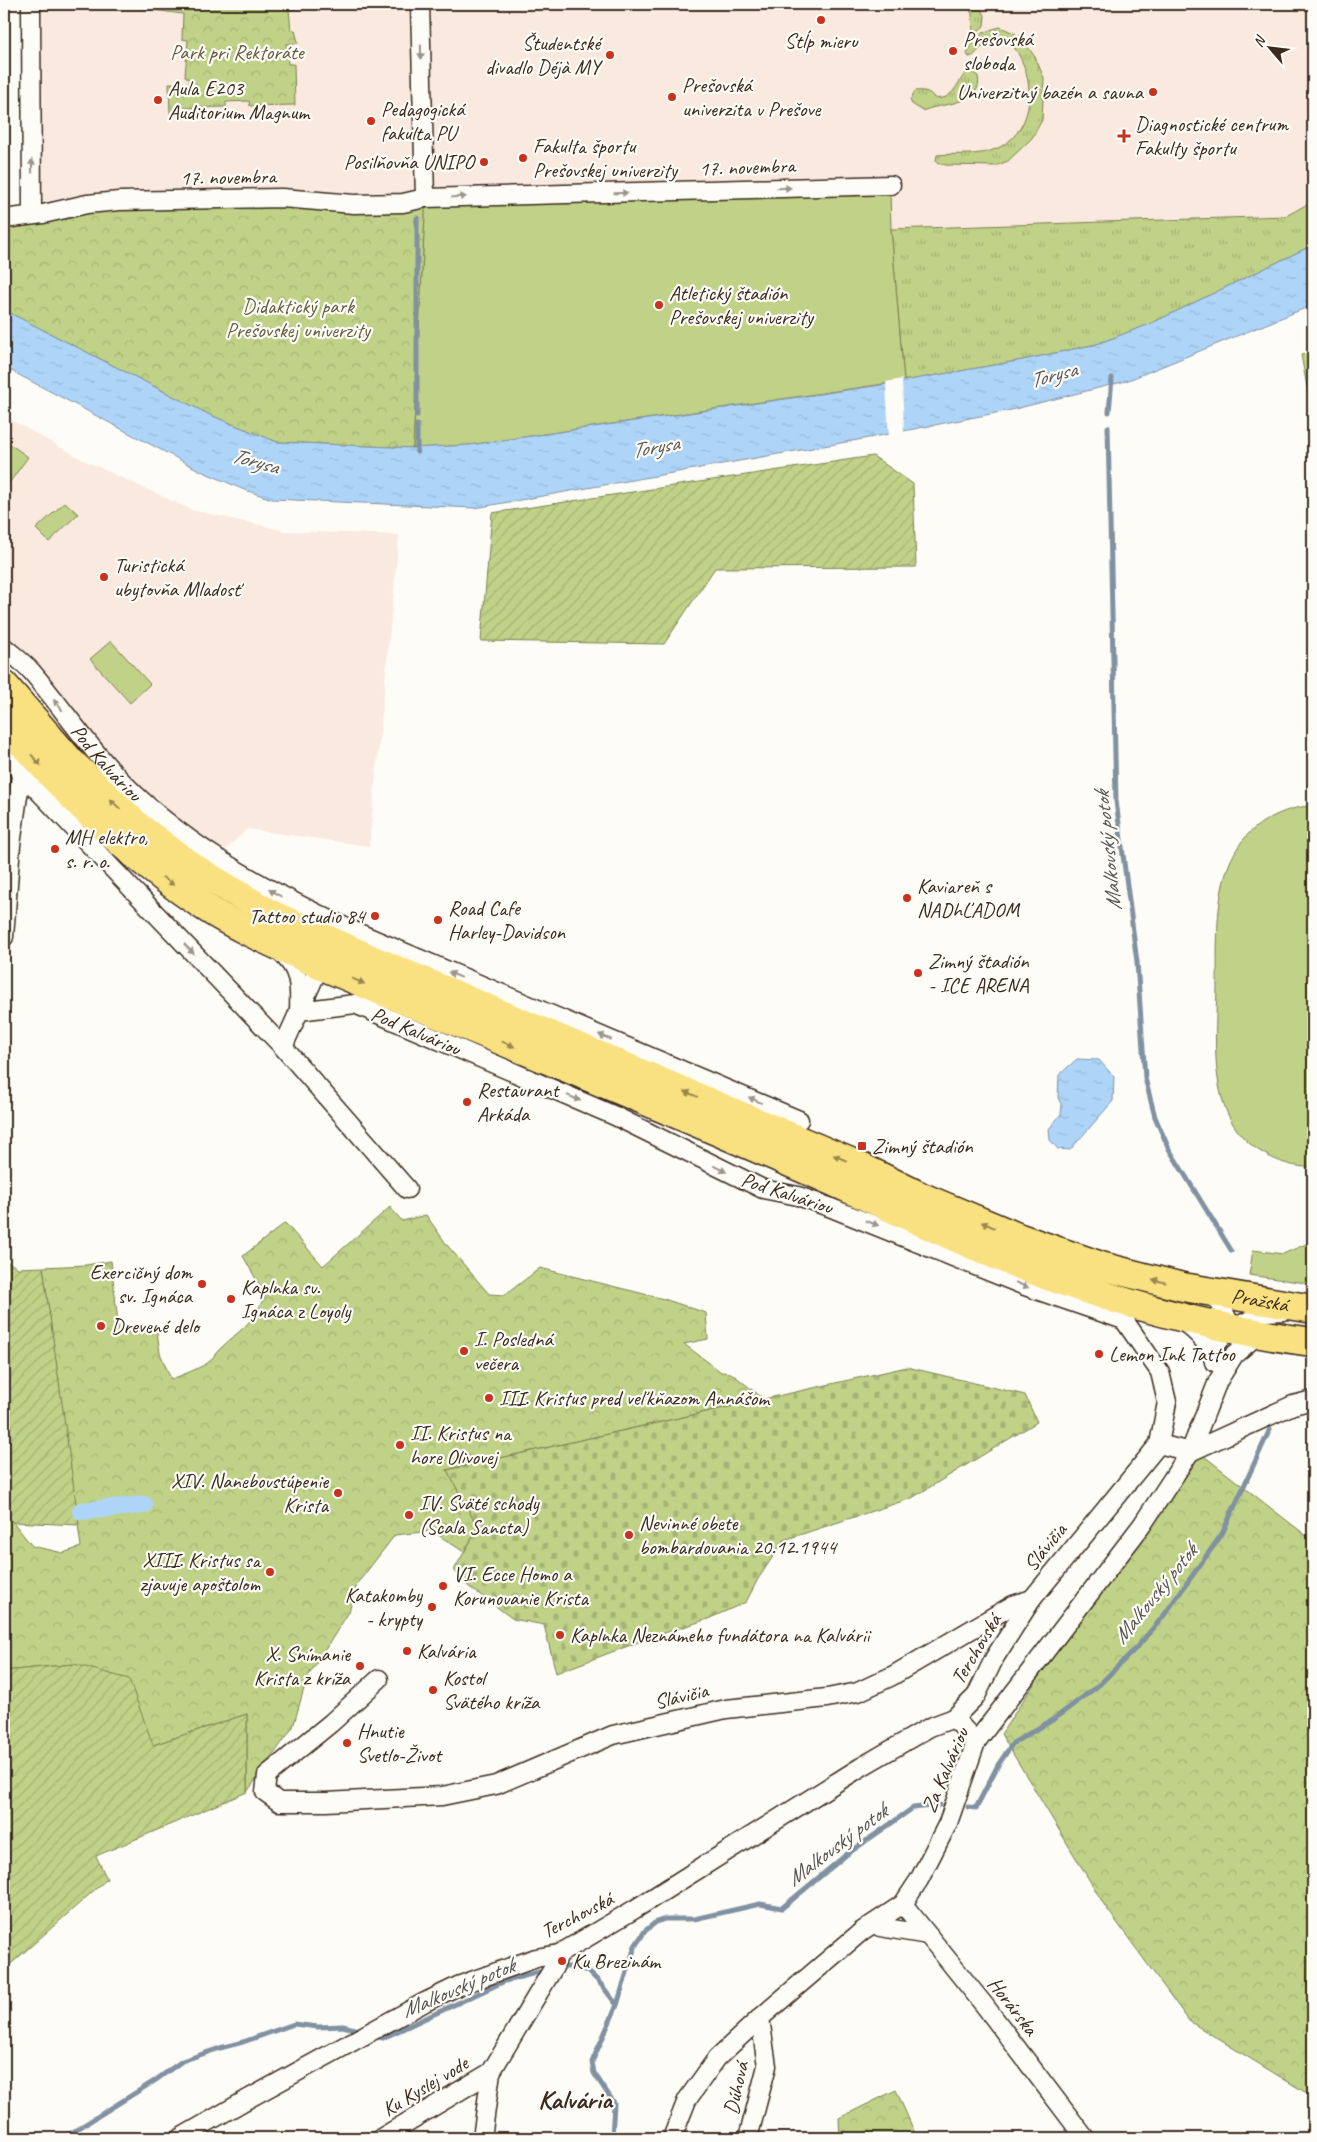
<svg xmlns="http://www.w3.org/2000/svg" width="1317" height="2142" font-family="Caveat,sans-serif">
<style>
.built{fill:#fae9df}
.grass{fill:url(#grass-tufts);stroke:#7d7e52}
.forest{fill:url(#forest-crowns);stroke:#7d7e52}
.cemetery{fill:url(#cemetery-stones);stroke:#7d7e52}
.garden{fill:url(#garden-furrows);stroke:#7d7e52}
.pitch{fill:#bfd287;stroke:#7d7e52}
.water{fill:url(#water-ripples);stroke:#8091a1}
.pier{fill:#fdfcf7}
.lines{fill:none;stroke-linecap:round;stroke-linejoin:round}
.stream{stroke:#8091a1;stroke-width:5}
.canal{stroke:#aed5f8;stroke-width:18}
.minor-casing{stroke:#3b2a1e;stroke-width:21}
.primary-casing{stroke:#3b2a1e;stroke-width:31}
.minor{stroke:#fdfcf7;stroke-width:18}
.primary{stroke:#f9e181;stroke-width:28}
.oneway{fill:#9c938a}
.oneway2{fill:#9a8650}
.poi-dot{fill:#c8321e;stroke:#fdfcf7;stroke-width:2}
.labels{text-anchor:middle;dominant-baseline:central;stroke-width:4.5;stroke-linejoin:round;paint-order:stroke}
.poi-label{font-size:21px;fill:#3b2a1e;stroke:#fdfcf7;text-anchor:start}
.park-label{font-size:21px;fill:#635c3e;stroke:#fdfcf7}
.street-label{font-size:21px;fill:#3b2a1e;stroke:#fdfcf7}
.water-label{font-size:22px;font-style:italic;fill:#585554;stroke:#fdfcf7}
.district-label{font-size:26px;font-weight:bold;fill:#3b2a1e;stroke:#fdfcf7}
</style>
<defs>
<pattern id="grass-tufts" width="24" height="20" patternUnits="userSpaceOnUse" patternTransform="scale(1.25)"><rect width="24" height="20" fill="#bfd287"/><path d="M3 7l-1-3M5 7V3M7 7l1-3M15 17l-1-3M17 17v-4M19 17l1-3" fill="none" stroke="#a5b474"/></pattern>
<pattern id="forest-crowns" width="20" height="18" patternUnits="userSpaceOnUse" patternTransform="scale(1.25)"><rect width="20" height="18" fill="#bfd287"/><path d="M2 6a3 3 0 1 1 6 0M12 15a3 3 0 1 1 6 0" fill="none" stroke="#a5b474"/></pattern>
<pattern id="cemetery-stones" width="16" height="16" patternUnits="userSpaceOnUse" patternTransform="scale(1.25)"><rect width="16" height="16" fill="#bfd287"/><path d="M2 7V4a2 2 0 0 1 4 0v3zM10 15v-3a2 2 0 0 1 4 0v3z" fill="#a5b474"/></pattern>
<pattern id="garden-furrows" width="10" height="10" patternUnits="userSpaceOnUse" patternTransform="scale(1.25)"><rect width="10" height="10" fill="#bfd287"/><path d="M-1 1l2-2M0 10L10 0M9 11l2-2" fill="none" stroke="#a5b474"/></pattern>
<pattern id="water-ripples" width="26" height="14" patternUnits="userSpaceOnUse" patternTransform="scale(1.25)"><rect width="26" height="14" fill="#aed5f8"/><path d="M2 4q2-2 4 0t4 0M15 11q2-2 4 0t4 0" fill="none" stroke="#97b7d4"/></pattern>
</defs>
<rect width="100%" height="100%" fill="#fdfcf7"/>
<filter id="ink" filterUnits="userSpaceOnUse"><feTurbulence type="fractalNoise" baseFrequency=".02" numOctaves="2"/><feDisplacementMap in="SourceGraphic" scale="10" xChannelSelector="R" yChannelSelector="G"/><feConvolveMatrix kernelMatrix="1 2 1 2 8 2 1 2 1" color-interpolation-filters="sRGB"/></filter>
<g filter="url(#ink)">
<g class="built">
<polygon points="27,4 1313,4 1313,201 1286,216 891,229 890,191 34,218"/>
<polygon points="4,416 83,460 192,510 286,531 399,535 369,846 247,829 216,859 143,802 54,687 4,634"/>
</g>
<g class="grass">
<polygon points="968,4 976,4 985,15 984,26 977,32 973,32 972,14"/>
<path d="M1000,27L1014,33L1022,39L1035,57L1044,78L1042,120L1032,138L1008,161L995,166L946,165L936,162L937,155C956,153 980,157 998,148C1039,128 1036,71 1009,41L1002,40C994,47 990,43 982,47C977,50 976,56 969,57L967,54C975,36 981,32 1000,27Z"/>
<path d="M969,70L978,76C985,106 937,103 923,111L912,104L910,100L915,91C922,90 931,91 934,98C955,102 957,79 969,70Z"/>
<polygon points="1313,201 1313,245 1150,324 1097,344 1023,360 904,381 891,229 1286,216"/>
</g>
<g class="forest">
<polygon points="108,4 330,4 289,10 291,30 295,30 298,43 286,44 288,64 294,64 295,105 250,106 249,101 226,102 226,107 179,108 179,113 170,113 169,83 186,84 190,80 185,76 188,40 182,39 183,14"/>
<polygon points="426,196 413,448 277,442 210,415 4,310 4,214 61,206"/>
<path d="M390,1207L402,1221L426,1215L447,1245L489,1294L505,1295L540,1268L664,1299L706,1313L708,1339L684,1344L721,1372L731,1373L764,1399L447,1470L478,1528L464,1552L432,1531L395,1535L357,1584L349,1612L307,1678L293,1727L247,1792V1714L153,1745L74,1664L4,1671V1516L13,1522L32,1546L63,1553L81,1547L43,1267L86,1265L111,1261L119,1331L156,1325L160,1353L171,1379C183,1375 195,1370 206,1364C212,1361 214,1354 219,1350C241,1328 252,1326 265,1295L243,1256L285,1223L323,1266Z"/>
<polygon points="1191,1446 1312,1540 1313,1530 1313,2097 1189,2021 1105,1906 1001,1734"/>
<polygon points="896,2090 917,2138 840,2138 839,2118"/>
</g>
<polygon class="cemetery" points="907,1367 1025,1395 1037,1422 912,1498 784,1540 758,1579 746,1602 708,1619 652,1637 556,1673 544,1625 513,1619 464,1583 454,1570 478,1528 447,1470"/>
<g class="garden">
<polygon points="873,456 913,484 916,567 715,568 664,644 481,641 492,513"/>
<polygon points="6,1261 18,1268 43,1267 79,1525 13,1522 4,1516 4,1262"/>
<polygon points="74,1664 129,1679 153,1745 247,1714 247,1792 96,1856 107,1879 4,1970 4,1671"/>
</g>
<g class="pitch">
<polygon points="890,191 891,229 904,381 470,445 413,448 426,196"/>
<polygon points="1313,353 1313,402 1310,403 1301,355"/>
<polygon points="4,440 28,457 4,490"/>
<polygon points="65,502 78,514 49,542 36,529"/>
<polygon points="111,641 150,684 130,703 90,659"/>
<path d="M1313,806V1167C1295,1168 1278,1162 1263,1153C1205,1120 1216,1042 1217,986C1218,930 1210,849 1270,818C1283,811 1298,806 1313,806Z"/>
<polygon points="1313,1241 1313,1284 1249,1275 1253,1250 1283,1254"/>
</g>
<g class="water">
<polygon points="1313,245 1313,305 1126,381 1011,410 863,439 475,508 272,499 242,489 199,470 4,367 4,310 210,415 277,442 413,448 470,445 881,385 1023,360 1097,344 1150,324"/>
<polygon points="1077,1059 1099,1060 1114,1077 1113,1101 1070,1150 1058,1149 1050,1140 1049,1129 1061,1114 1062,1106 1058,1098 1059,1075"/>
</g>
<polygon class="pier" points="902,379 904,434 889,437 886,382"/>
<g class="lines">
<g class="stream">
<polyline points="1109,412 1112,378"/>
<polyline points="417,415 417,218"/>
<polyline points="417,425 417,452"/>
<polyline points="1108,427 1116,801 1137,962 1145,1078 1155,1117 1169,1149 1231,1250"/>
<polyline points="968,1807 976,1808 998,1765 1013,1743 1054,1719 1099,1685 1137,1647 1162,1618 1222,1534 1270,1429"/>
<path d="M558,1968C591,1962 598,1982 617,2005"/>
<polyline points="375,2036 383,2038 505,1981 547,1970"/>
<polyline points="63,2138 156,2080 182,2061 220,2048 243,2042 294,2024 318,2027 343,2026 362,2031"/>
<polyline points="612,2138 614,2103 594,2073 592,2062 617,2005 635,1946 645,1931 656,1922 665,1919 694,1919 760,1904 782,1908 846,1855 913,1808 940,1805"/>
</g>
<polyline class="canal" points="81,1511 144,1505"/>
<g class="minor-casing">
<g id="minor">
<polyline points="31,4 32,214"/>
<polyline points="420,4 425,198 891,185"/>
<polyline points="4,219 43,214 87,204 119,201 282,198 354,204 403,203 425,198"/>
<path id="s1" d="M4,647C13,655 24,663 32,672C59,704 83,739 111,770C177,842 260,887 347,928L799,1120"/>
<polyline points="4,755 283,1047 407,1189"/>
<polyline points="4,937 11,845 21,775"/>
<polyline points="283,1047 324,956"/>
<polyline points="1207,1291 1219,1301 1235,1335"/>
<path d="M1182,1321C1196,1331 1211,1344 1214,1362"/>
<polyline points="1212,1352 1224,1333 1266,1312 1284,1311"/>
<polyline points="1159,1444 1190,1452"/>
<polyline points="1190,1452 1293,1405 1313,1400"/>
<polyline points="379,1679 331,1723 267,1775 265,1792 279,1802 326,1802 442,1796 496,1785 613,1735 726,1709 827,1698 858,1692 892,1676 1013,1605 1032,1599"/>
<polyline points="954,1718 976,1742"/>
<polyline points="903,1904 985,2006 1085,2138"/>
<polyline points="880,1927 928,1935"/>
<path d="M180,2138L246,2100L425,2002L458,1986L536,1958L559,1954L635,1909L861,1767L930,1727L954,1718L976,1696L995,1657L1032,1599L1159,1444L1167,1402L1160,1372L1124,1320L1025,1286L829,1207L798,1196L763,1189L615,1116L355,1004L299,1011C300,985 300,969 279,951"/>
<polyline points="381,2138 491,2072"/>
<polyline points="482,2138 491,2072 554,1967 559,1954"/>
<polyline points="672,2138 687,2100 717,2058 760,2018 862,1931 903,1904 919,1880 948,1823 976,1742 1142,1525 1190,1452 1218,1381 1234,1355 1254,1338 1267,1337"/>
<polyline points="748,2138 767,2066 760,2018"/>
</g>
</g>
<g class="primary-casing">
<g id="primary">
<path id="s2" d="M4,685L70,761L140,828L194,868L271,914L378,962L855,1164L922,1197L1020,1238L1101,1266L1183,1287L1313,1309"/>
<path d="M4,723C64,791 128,857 205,907C240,930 282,947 320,965C481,1033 643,1098 804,1169C874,1199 943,1234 1014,1263C1109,1301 1211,1329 1313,1342"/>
</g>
</g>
<use href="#minor" class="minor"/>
<use href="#primary" class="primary"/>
</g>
<defs><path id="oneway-solid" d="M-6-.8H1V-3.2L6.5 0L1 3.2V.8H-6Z" transform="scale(1.25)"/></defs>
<g class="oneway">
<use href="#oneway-solid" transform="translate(421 52) rotate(89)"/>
<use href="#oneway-solid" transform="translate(32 166) rotate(-91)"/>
<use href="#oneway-solid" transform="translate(784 188) rotate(-2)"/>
<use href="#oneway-solid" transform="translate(621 193) rotate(-2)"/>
<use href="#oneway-solid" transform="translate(459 197) rotate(-2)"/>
<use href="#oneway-solid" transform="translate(58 705) rotate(-129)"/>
<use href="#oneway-solid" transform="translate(275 893) rotate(-150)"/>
<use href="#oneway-solid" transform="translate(189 949) rotate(46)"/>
<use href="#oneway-solid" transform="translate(455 975) rotate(-157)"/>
<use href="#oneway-solid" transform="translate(605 1037) rotate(-157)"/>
<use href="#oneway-solid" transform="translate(574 1098) rotate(23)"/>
<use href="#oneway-solid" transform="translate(755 1100) rotate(-156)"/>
<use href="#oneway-solid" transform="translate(720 1169) rotate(26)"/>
<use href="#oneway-solid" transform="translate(872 1223) rotate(21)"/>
<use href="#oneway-solid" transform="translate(1022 1285) rotate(22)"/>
</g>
<g class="oneway2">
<use href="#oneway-solid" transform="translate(36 760) rotate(48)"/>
<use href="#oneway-solid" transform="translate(115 804) rotate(-136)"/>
<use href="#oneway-solid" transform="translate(168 881) rotate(35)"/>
<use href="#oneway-solid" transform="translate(358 981) rotate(23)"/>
<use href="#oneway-solid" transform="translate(508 1044) rotate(23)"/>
<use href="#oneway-solid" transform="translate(691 1094) rotate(-157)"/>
<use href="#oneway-solid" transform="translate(840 1158) rotate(-157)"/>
<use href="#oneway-solid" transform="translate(988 1225) rotate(-157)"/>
<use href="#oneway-solid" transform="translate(1159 1281) rotate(-166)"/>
</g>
</g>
<g class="poi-dot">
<circle cx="821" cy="20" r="5"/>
<circle cx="953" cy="51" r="5"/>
<circle cx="610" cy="55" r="5"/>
<circle cx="1153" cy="92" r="5"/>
<circle cx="672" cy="97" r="5"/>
<circle cx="158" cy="100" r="5"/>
<circle cx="371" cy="121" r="5"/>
<path d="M1121.5 128.5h5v5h5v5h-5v5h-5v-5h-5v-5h5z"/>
<circle cx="523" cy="158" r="5"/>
<circle cx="484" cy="162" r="5"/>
<circle cx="659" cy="305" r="5"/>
<circle cx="104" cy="577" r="5"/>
<circle cx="55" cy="849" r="5"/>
<circle cx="907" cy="898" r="5"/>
<circle cx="375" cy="916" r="5"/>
<circle cx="438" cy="920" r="5"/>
<circle cx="918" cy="973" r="5"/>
<circle cx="467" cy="1102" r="5"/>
<rect x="857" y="1141" width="10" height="10" rx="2.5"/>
<circle cx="202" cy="1284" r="5"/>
<circle cx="231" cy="1299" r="5"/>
<circle cx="101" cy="1326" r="5"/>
<circle cx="464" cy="1351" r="5"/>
<circle cx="1099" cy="1354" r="5"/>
<circle cx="489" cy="1398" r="5"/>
<circle cx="400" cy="1445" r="5"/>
<circle cx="338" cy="1493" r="5"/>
<circle cx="409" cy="1515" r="5"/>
<circle cx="629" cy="1535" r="5"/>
<circle cx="270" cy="1572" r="5"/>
<circle cx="443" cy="1586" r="5"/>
<circle cx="432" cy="1607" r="5"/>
<circle cx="560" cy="1635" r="5"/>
<circle cx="407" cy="1651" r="5"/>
<circle cx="360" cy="1666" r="5"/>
<circle cx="433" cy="1690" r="5"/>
<circle cx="347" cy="1743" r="5"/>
<circle cx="562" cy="1961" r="5"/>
</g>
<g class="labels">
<g class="poi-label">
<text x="963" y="39">Prešovská<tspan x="963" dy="24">sloboda</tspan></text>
<text x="821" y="41" text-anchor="middle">Stĺp mieru</text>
<text x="600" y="43" text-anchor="end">Študentské<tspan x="600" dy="24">divadlo Déjà MY</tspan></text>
<text x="682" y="85">Prešovská<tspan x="682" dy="24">univerzita v Prešove</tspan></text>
<text x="168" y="88">Aula E203<tspan x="168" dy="24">Auditorium Magnum</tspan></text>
<text x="1143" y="92" text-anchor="end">Univerzitný bazén a sauna</text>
<text x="381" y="109">Pedagogická<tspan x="381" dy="24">fakulta PU</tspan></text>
<text x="1135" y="124">Diagnostické centrum<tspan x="1135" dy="24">Fakulty športu</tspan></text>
<text x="533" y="146">Fakulta športu<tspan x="533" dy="24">Prešovskej univerzity</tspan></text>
<text x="474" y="162" text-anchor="end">Posilňovňa UNIPO</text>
<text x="669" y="293">Atletický štadión<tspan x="669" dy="24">Prešovskej univerzity</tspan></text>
<text x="114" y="565">Turistická<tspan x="114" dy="24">ubytovňa Mladosť</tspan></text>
<text x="65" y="837">MH elektro,<tspan x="65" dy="24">s. r. o.</tspan></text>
<text x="917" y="886">Kaviareň s<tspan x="917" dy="24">NADhĽADOM</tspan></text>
<text x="448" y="908">Road Cafe<tspan x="448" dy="24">Harley-Davidson</tspan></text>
<text x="365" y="916" text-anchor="end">Tattoo studio 84</text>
<text x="928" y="961">Zimný štadión<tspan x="928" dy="24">- ICE ARENA</tspan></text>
<text x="477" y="1090">Restaurant<tspan x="477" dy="24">Arkáda</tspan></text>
<text x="872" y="1146">Zimný štadión</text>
<text x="192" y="1272" text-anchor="end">Exercičný dom<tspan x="192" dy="24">sv. Ignáca</tspan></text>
<text x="241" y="1287">Kaplnka sv.<tspan x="241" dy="24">Ignáca z Loyoly</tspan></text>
<text x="111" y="1326">Drevené delo</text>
<text x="474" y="1339">I. Posledná<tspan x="474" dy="24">večera</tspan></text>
<text x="1109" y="1354">Lemon Ink Tattoo</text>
<text x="499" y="1398">III. Kristus pred veľkňazom Annášom</text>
<text x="410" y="1433">II. Kristus na<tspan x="410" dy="24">hore Olivovej</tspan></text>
<text x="328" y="1481" text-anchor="end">XIV. Nanebovstúpenie<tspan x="328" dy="24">Krista</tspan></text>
<text x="419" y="1503">IV. Sväté schody<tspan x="419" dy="24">(Scala Sancta)</tspan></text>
<text x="639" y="1523">Nevinné obete<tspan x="639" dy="24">bombardovania 20.12.1944</tspan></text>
<text x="260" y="1560" text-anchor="end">XIII. Kristus sa<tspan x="260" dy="24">zjavuje apoštolom</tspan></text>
<text x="453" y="1574">VI. Ecce Homo a<tspan x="453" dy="24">Korunovanie Krista</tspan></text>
<text x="422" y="1595" text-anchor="end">Katakomby<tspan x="422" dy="24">- krypty</tspan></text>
<text x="570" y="1635">Kaplnka Neznámeho fundátora na Kalvárii</text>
<text x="417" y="1651">Kalvária</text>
<text x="350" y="1654" text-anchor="end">X. Snímanie<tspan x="350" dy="24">Krista z kríža</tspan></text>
<text x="443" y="1678">Kostol<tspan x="443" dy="24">Svätého kríža</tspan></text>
<text x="357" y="1731">Hnutie<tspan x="357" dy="24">Svetlo-Život</tspan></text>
<text x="572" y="1961">Ku Brezinám</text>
</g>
<g class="park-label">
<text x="237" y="52">Park pri Rektoráte</text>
<text x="298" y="306">Didaktický park<tspan x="298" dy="24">Prešovskej univerzity</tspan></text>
</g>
<g class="street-label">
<text transform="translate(747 167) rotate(-2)">17. novembra</text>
<text transform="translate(228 177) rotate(-1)">17. novembra</text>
<text stroke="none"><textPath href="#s1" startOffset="155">Pod Kalváriou</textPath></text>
<text transform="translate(416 1031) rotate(23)">Pod Kalváriou</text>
<text transform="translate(787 1193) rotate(18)">Pod Kalváriou</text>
<text stroke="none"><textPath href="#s2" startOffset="1419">Pražská</textPath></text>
<text transform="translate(1045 1547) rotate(-51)">Slávičia</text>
<text transform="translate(976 1649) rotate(-59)">Terchovská</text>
<text transform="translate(681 1696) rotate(-13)">Slávičia</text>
<text transform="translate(945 1770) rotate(-67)">Za Kalváriou</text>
<text transform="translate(577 1915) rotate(-27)">Terchovská</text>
<text transform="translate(1013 2006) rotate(52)">Horárska</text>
<text transform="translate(425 2086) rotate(-31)">Ku Kyslej vode</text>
<text transform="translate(736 2088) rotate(-78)">Dúhová</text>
</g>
<g class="water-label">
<text transform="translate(1053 375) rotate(-15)">Torysa</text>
<text transform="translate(655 447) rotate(-10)">Torysa</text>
<text transform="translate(255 461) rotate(16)">Torysa</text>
<text transform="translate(1108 851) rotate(-96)">Malkovský potok</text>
<text transform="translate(1155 1594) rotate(-51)">Malkovský potok</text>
<text transform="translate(837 1845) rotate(-37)">Malkovský potok</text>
<text transform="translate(458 1988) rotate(-23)">Malkovský potok</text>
</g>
<g class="district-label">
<text x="575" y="2099">Kalvária</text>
</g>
</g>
<rect width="1317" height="2142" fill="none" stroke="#fdfcf7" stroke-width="20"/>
<rect x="10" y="10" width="1297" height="2122" fill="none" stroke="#3b2a1e" stroke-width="2" filter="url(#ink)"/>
<g transform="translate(1270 48) rotate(298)" stroke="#fdfcf7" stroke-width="4" paint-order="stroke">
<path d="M0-4L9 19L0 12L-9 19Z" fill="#3b2a1e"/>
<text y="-8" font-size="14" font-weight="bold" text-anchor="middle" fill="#3b2a1e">N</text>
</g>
</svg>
